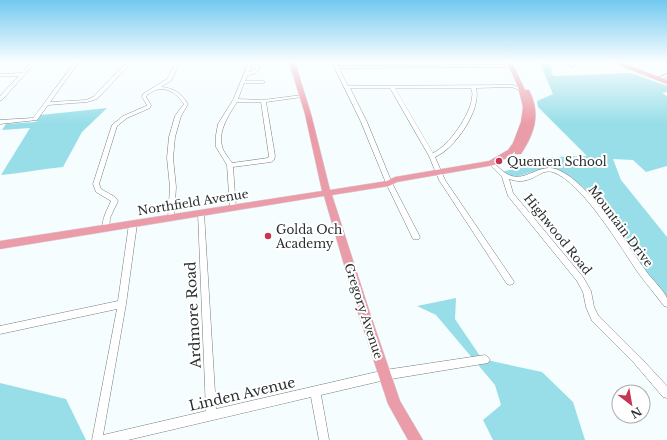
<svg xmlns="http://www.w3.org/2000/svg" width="667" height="440" font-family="'Libre Baskerville',serif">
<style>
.green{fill:#97dee8}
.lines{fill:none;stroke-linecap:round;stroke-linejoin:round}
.minor-casing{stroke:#757d7f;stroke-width:1}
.major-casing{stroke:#d9d9da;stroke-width:1}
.minor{fill:#fff;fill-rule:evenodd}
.major{fill:#eb9ca9;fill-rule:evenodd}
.poi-dot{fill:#c63655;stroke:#fff;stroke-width:1.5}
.labels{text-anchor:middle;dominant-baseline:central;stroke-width:4;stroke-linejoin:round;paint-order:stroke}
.poi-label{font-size:12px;fill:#2a2e2f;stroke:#fff;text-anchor:start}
.street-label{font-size:12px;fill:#2a2e2f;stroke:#fff}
.near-street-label{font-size:14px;fill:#2a2e2f;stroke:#fff}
</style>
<rect width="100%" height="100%" fill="#f5fdff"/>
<g class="green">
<polygon points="536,62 544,62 553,68 551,72 554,76 631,73 667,86 667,92 662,93 667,96 667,166 646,172 633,160 613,159 621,180 667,237 667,303 569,177 552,169 544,168 513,178 502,172 509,170 525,158 587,156 538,107 537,101 553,94 541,66 539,63"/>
<path d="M107,108L82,132L63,167C42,169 22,173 1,175L30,128L2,130L6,124L36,122L41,115Z"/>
<polygon points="456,298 455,319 482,359 542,372 573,402 585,440 493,440 483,420 501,405 495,385 436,315 417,306"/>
<polygon points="0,383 66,399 86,440 0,440"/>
</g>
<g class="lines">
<g class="minor-casing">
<g id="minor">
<polygon points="31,62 36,62 2,100 0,100 0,96 19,76 0,76 0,74 22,73"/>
<polygon points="75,62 79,62 50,102 86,100 93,97 127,62 132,62 97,99 87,102 48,105 37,120 0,124 0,120 33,118"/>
<path d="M176,62H180L171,81L161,87C174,88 181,93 188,104L181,116L175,137L173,158L176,187L174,218L171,221L168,218L170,187L167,158L169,137L175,116L184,104C178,95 167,86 156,90C153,91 150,93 147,95L146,97L151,105L150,108L127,118L117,126L99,184L101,189L115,197L118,201L110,218L109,230H103C101,220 107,210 111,201L96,192L93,184L112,125L123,116L146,106L147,105L142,97L143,94L167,79Z"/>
<path d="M249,62H253L249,72L256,69L254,62H258L260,69L254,74L248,75L245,81H263L265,82L263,83H244L238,99L263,100L302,95L304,96L302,97L266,102L275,156L274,160L271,162L233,167L236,208L233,210L230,208L227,165L216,147V135L218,124L233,100ZM237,102H261L269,156L268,158L232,163C229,158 223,152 222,146C218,130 229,115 237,102Z"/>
<path d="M332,62H336L338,66L505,65L514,68V70L504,67L339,68L348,86L513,85L523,89V90L521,91L512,87L476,88C482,109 455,149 435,157L445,180L513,280L514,282L513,284L510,285L507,284L439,180L429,156L390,88H350L367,122L392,183L420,237L419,239H413L386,183L361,122ZM395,88H471C472,91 473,94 472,97C471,114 449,146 433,153Z"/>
<polygon points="567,62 572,62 575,66 571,67"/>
<polygon points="667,74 667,77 658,80 656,79"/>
<path d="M491,161L493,162C497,166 502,171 507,174C524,184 538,163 556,169C588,180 626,244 646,271C650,277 666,293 667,298C667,300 667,304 667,307L664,306C656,295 647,285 639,274C621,248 583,183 553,172C543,169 536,178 527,180C521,182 515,181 509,179L513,193L583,277L591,291L594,307L598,315L640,357L667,386V398L663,397L634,363L592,321L586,307L583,292L577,281L508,196L502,177L488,163Z"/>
<polygon points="199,211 201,211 204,213 216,409 385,370 485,355 488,357 490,360 488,363 385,380 321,395 329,440 319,440 311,397 128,440 92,440 117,309 0,334 0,326 118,301 129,224 133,221 136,222 137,224 126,304 103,435 206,411 198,213"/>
</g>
</g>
<g class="major-casing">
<g id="major">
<path d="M289,62H295L311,114L330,190L387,181L395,177L489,161L508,150L513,143L521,122L523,107L518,87L507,62H512L525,90H529C541,113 535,133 521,154H515V151L510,156L494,165L397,182L389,186L332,195L370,313L400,401L423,440H408L388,404L358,313L324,196L0,249V241L322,191L305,114Z"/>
<polygon points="611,62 619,62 667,80 667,84"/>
</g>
</g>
<use href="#minor" class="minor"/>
<use href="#major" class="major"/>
</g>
<linearGradient id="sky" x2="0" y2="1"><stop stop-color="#72c9f0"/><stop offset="0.5" stop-color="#fafeff"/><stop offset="1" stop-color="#fafeff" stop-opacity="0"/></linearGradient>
<rect width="667" height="124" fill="url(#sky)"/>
<g class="poi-dot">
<circle cx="499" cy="161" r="4"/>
<circle cx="268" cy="236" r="4"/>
</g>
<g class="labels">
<g class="poi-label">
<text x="507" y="161">Quenten School</text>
<text x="276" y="229">Golda Och<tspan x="276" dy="14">Academy</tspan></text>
</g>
<g class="street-label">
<text transform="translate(193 202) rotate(-9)">Northfield Avenue</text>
<text transform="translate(621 226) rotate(53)">Mountain Drive</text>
<text transform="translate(558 234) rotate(51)">Highwood Road</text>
<text transform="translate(364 311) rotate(72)">Gregory Avenue</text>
</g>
<g class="near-street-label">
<text transform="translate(193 315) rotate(-93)">Ardmore Road</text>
<text transform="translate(242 394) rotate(-13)">Linden Avenue</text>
</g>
</g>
<g transform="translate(631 404) rotate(149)"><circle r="19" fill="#ffffff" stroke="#aaabac"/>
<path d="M0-3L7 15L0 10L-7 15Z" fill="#c63655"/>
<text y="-6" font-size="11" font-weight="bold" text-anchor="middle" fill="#2a2e2f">N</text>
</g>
</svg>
